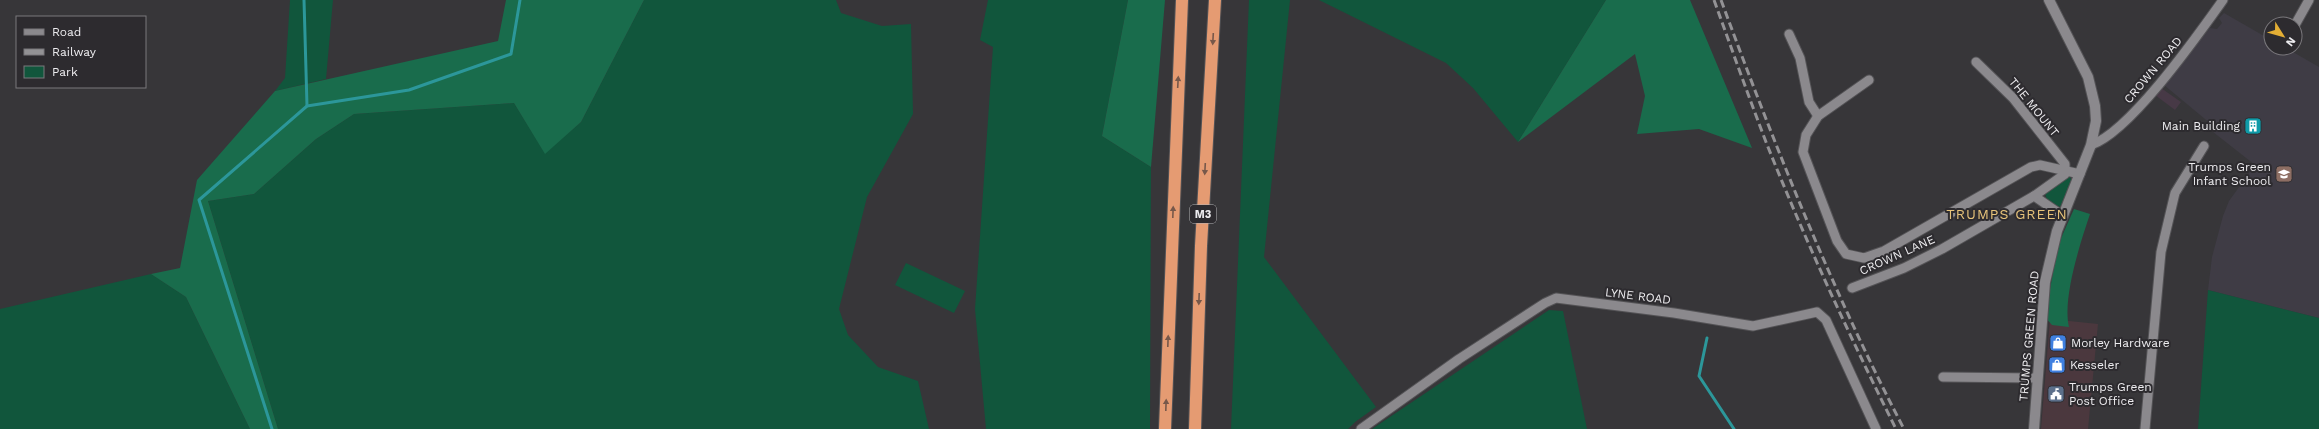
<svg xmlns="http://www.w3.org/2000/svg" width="2319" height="429" font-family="'Work Sans',sans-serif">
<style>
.commercial{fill:#4b383e}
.industrial{fill:#473946}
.built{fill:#3f3c45}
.green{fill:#11563c}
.forest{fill:#196c4c}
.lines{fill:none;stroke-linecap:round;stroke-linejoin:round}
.stream{stroke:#2c979a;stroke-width:3}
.street-casing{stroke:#545356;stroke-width:11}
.secondary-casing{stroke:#545356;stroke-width:12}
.highway-casing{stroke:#545356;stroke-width:14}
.street{stroke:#8b898d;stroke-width:9}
.secondary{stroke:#8b898d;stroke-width:10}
.highway{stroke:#e59b72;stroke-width:12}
.rail{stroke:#939295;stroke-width:3;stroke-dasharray:8 4;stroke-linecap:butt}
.oneway{fill:#77584a}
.labels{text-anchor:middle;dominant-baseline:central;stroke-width:4;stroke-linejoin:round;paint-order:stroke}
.shield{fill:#2d2b2f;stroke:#b3b2b5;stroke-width:1}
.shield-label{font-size:11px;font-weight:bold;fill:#edecef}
.street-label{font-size:12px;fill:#edecef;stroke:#2d2b2f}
.poi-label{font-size:12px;fill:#edecef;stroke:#2d2b2f;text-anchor:start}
.quarter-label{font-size:14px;letter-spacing:1px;fill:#e7c37a;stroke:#2d2b2f}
</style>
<rect width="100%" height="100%" fill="#373639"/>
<polygon class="commercial" points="2050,319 2098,324 2088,429 2041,429"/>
<polygon class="industrial" points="2161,88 2181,102 2175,110 2155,95"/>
<polygon class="built" points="2224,13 2271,40 2271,48 2286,48 2319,67 2319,318 2208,290 2212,257 2223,216 2229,201 2255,165 2208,128 2211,124 2164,85 2210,28 2217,29 2222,23 2219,18"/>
<g class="green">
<polygon points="290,0 333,0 326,79 275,91 285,78"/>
<polygon points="644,0 836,0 841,13 882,26 911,24 913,114 867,197 839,309 848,335 878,367 918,381 929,429 278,429 208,201 254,194 316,139 354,114 514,103 545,153 581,122"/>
<polygon points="988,0 1128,0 1102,136 1151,167 1150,429 986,429 975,309 993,47 980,40"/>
<polygon points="1249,0 1290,0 1264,257 1376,407 1355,422 1348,429 1231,429"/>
<polygon points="1319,0 1606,0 1518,142 1473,88 1446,63"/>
<path d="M2066,177H2070L2072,181L2060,207C2054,204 2043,199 2046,192Z"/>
<polygon points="906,263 965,291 954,313 895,285"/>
<polygon points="151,274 186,297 250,429 0,429 0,309"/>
<polygon points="2208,290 2319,318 2319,429 2198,429"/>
<polygon points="1549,310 1563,311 1587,429 1372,429"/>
</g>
<g class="forest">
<polygon points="506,0 644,0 581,122 545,154 514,103 354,114 316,139 254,194 208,201 278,429 250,429 186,297 151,274 180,268 197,180 275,91 498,41"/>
<polygon points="1128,0 1165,0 1151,167 1102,136"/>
<polygon points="1606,0 1690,0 1752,148 1699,129 1637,134 1645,96 1635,54 1518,142"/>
<path d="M2074,209L2090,214C2081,241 2062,298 2069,327L2052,325L2045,317L2058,245Z"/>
</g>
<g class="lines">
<g class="stream">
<polyline points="304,0 307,106"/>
<polyline points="1707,338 1699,376 1734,429"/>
<polyline points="272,429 199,200 307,106 409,90 511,54 520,0"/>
</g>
<g class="street-casing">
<g id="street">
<polyline points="2295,25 2309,0"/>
<polyline points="1789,34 1800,58 1809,102 1818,116"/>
<polyline points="1869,80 1818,116 1806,135 1803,152 1837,241 1846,254 1864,258 1884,251 2031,167 2040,165 2080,174"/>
<path d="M2091,145C2130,132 2198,35 2223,0"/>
<polyline points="2034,196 2063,216"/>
<polyline points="1852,288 1904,268 1942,249 2034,196 2065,174 2065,164 2013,98 1976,62"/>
<polyline points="1943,377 2037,378"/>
<polyline points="1361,429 1459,359 1545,303 1556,298 1674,313 1753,326 1817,312 1826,320 1876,429"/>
<polyline points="2145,429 2161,252 2175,193 2204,146"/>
</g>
</g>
<g class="secondary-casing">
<polyline id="secondary" points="2034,429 2045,282 2057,231 2091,145 2096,121 2095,106 2088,77 2049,0"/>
</g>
<g class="highway-casing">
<g id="highway">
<polyline points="1165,429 1182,0"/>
<polyline points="1195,429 1201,246 1215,0"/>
</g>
</g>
<use href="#street" class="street"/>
<use href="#secondary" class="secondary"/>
<use href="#highway" class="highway"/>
<g class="rail">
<path d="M1714,0C1731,47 1748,95 1766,142C1805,240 1849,335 1896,429"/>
<path d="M1721,0C1775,146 1832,291 1904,429"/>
</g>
</g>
<defs><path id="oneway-solid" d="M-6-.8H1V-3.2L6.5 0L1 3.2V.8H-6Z"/></defs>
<g class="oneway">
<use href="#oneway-solid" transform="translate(1213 39) rotate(93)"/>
<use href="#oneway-solid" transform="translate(1178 82) rotate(-87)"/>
<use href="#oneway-solid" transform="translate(1205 169) rotate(93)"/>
<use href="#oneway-solid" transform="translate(1173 212) rotate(-88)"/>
<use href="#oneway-solid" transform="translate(1199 299) rotate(92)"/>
<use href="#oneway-solid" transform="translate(1168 341) rotate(-88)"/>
<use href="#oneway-solid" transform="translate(1166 405) rotate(-88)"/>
</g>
<defs>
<g id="building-square" transform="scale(0.9)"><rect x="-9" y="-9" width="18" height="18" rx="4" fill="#0f9aa8" stroke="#2d2b2f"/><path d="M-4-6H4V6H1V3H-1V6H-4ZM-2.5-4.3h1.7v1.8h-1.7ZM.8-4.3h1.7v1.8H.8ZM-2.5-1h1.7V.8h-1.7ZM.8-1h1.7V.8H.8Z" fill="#fff"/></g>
<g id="school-square" transform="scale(0.9)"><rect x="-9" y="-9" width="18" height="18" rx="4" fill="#8d6e63" stroke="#2d2b2f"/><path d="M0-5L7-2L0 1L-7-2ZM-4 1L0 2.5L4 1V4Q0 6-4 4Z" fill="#fff"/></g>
<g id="shop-square" transform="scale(0.9)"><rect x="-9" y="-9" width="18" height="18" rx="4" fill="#3f7fe0" stroke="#2d2b2f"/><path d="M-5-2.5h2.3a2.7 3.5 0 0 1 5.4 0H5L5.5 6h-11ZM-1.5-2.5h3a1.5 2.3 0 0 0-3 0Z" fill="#fff"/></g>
<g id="civic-square" transform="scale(0.9)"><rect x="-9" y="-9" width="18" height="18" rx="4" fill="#5c6f8a" stroke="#2d2b2f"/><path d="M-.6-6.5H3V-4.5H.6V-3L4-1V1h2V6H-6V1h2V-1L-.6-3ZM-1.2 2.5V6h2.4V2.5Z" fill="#fff"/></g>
</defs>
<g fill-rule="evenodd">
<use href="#building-square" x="2253" y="126"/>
<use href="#school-square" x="2284" y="174"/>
<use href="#shop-square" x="2058" y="343"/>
<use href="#shop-square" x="2057" y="365"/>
<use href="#civic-square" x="2056" y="394"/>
</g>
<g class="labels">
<rect class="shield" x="1190" y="205" width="26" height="18" rx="3"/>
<g class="shield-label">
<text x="1203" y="214">M3</text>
</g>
<g class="street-label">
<text transform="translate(2153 70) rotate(-50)">CROWN ROAD</text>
<text transform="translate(2034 107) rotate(51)">THE MOUNT</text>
<text transform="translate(1897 255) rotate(-24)">CROWN LANE</text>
<text transform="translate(1638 296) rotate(7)">LYNE ROAD</text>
<text transform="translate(2029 336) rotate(-85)">TRUMPS GREEN ROAD</text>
</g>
<g class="poi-label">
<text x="2240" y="126" text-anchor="end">Main Building</text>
<text x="2271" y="167" text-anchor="end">Trumps Green<tspan x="2271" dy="14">Infant School</tspan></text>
<text x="2071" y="343">Morley Hardware</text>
<text x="2070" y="365">Kesseler</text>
<text x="2069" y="387">Trumps Green<tspan x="2069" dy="14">Post Office</tspan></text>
</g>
<g class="quarter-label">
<text x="2007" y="214">TRUMPS GREEN</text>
</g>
</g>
<rect x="16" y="16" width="130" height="72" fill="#2d2b2f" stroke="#7a787c"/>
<rect x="24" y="29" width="20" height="6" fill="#8b898d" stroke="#7a787c"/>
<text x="52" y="36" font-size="12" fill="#edecef">Road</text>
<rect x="24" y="49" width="20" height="6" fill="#939295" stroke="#7a787c"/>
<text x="52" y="56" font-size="12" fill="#edecef">Railway</text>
<rect x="24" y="66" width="20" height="12" fill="#11563c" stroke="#7a787c"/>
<text x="52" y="76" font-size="12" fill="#edecef">Park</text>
<g transform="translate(2283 36) rotate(127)"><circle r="19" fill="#2d2b2f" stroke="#7a787c"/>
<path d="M0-3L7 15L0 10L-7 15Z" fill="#e3ae35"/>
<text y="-6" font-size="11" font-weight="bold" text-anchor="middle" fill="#edecef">N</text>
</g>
</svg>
